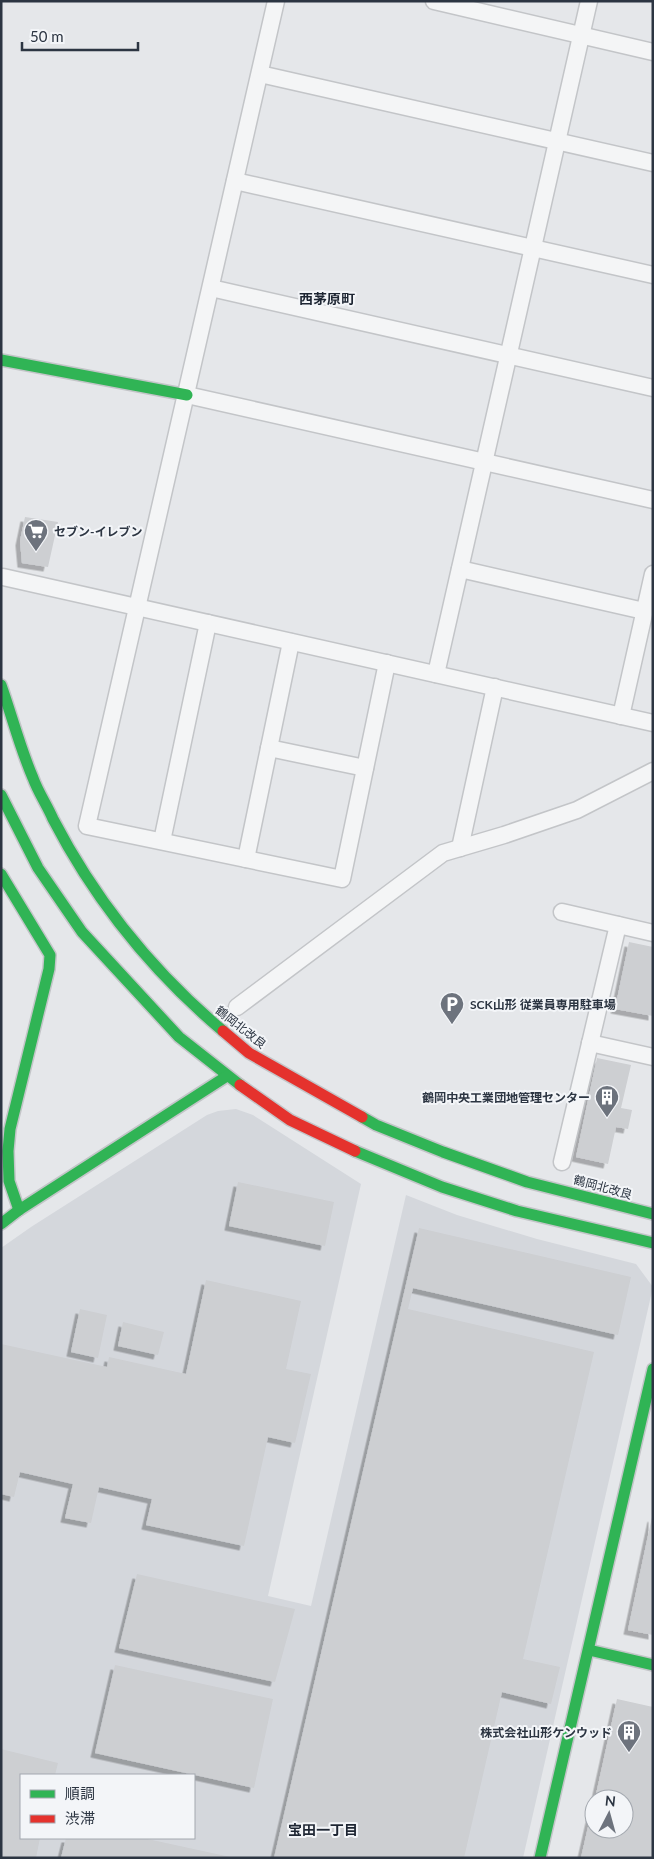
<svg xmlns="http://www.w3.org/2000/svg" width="654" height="1859" font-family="Lato,'Noto Sans JP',sans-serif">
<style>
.built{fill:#d4d7dc;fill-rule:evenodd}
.building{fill:#cdcfd2;filter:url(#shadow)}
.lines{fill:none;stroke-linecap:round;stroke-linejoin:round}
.street-casing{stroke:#c3c5c8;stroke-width:19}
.fast-casing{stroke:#c3c5c8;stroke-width:14}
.jam-casing{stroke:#c3c5c8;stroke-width:14}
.street{stroke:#f4f5f6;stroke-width:16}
.fast{stroke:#30b455;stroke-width:11}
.jam{stroke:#e5322d;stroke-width:11}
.labels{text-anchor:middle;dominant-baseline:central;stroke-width:4;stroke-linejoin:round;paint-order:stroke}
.poi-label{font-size:12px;font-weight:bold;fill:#2c3542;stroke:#f3f5f8;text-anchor:start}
.street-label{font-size:12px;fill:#2c3542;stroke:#f3f5f8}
.neighbourhood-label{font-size:14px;font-weight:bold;fill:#1e2633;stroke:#f3f5f8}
</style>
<defs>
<filter id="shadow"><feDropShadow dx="-4.5" dy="4.5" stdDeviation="0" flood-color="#0004"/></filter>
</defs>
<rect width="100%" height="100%" fill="#e5e7ea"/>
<path class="built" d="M236,1109L253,1115L361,1184L268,1596L311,1606L406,1195L457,1215L537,1239L636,1264L653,1287L523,1858H1V1248L31,1227L207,1115L218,1111ZM21,1775H194V1838H21Z"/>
<g class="building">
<polygon points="25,517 58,522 48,567 22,563 20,541"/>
<polygon points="629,942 653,947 653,1016 615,1009"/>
<polygon points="597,1058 631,1065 621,1108 632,1110 628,1129 616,1127 608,1164 576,1157"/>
<polygon points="238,1182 334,1202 325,1246 229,1226"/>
<polygon points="419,1228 631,1277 618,1335 413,1288 408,1309 594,1352 523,1659 560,1667 551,1704 502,1692 464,1858 274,1858"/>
<polygon points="206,1280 301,1301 286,1369 311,1374 295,1443 268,1437 244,1546 146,1525 152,1499 99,1487 91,1523 65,1518 73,1484 20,1472 14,1497 1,1494 1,1344 107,1367 109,1357 186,1374"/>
<polygon points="80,1309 107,1315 98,1358 71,1352"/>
<polygon points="123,1322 164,1332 158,1355 118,1346"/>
<polygon points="652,1517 653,1518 653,1635 628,1630"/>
<polygon points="137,1574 295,1609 275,1682 119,1648"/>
<polygon points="115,1665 273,1699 254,1788 95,1753"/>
<polygon points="617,1699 653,1707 653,1858 581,1858 593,1805 594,1829 624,1829 624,1799 595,1799"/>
<polygon points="1,1749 58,1763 55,1775 21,1775 21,1838 40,1838 36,1858 1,1858"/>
<polygon points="66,1838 143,1838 235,1858 61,1858"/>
</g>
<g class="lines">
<g class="street-casing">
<g id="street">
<polyline points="276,1 87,826 342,879 387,663"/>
<polyline points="434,1 653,52"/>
<polyline points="260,74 653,163"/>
<polyline points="235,181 653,275"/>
<polyline points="211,288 653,388"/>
<polyline points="187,395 653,500"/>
<polyline points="460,569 644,611"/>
<polyline points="3,577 653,723"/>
<polyline points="436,674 589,1"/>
<polyline points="621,716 653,574"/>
<polyline points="269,748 365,768"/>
<polyline points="162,841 208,623"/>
<polyline points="460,848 495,687"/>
<polyline points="246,859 291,642"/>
<polyline points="562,912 653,933"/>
<polyline points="237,1007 443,853 504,835 577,810 653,771"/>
<polyline points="590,1043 653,1057"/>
<polyline points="562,1162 618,925"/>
</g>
</g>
<g class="fast-casing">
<g id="fast">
<polyline points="1,360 187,395"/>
<path d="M1,685C12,716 20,748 33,778C38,792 47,805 53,819C95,900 153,972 223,1031"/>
<polyline points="1,795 38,868 82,932 179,1037 240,1085"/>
<polyline points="1,874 50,955 49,969 10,1129 8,1151 9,1181 19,1210"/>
<polyline points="362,1117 376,1125 443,1152 527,1182 653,1214"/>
<polyline points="355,1151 442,1187 517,1211 653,1243"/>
<polyline points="1,1224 19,1210 227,1076"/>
<polyline points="589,1650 653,1665"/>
<polyline points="540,1858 653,1369"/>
</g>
</g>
<g class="jam-casing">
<g id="jam">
<polyline points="223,1031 249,1053 362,1117"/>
<polyline points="240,1085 290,1120 355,1151"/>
</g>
</g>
<use href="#street" class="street"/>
<use href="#fast" class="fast"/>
<use href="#jam" class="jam"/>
</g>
<defs>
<g id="supermarket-pin" transform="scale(1.25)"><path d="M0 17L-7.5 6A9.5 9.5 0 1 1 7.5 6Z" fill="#6d737d" stroke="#f3f5f8"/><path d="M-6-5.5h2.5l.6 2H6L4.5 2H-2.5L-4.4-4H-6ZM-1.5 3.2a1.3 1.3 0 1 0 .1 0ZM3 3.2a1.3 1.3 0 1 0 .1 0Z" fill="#fff"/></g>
<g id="parking-pin" transform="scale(1.25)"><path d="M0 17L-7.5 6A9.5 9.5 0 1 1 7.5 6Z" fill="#6d737d" stroke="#f3f5f8"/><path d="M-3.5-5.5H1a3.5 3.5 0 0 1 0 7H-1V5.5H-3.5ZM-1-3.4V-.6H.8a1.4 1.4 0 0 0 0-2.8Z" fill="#fff"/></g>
<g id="building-pin" transform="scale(1.25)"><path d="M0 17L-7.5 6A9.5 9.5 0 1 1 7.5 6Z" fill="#6d737d" stroke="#f3f5f8"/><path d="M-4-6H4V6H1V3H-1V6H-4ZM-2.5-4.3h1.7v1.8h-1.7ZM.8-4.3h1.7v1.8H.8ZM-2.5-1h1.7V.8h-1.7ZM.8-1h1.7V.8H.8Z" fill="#fff"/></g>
</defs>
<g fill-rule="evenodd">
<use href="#supermarket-pin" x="36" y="531"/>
<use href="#parking-pin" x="452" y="1004"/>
<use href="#building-pin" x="607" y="1097"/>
<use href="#building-pin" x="629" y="1732"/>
</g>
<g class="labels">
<g class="poi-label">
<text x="54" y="531">セブン-イレブン</text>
<text x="470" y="1004">SCK山形 従業員専用駐車場</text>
<text x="590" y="1097" text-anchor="end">鶴岡中央工業団地管理センター</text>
<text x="612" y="1732" text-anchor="end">株式会社山形ケンウッド</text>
</g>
<g class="street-label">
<text transform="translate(241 1027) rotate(38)">鶴岡北改良</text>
<text transform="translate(603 1187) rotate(15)">鶴岡北改良</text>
</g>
<g class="neighbourhood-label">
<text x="327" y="298">西茅原町</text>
<text x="323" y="1829">宝田一丁目</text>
</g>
</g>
<rect width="654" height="1859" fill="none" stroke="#2c3542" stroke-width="5"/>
<rect x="20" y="1774" width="175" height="65" fill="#f3f5f8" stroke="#a3a8af"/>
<rect x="30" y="1790" width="25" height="8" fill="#30b455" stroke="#a3a8af"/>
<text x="65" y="1799" font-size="15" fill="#2c3542">順調</text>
<rect x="30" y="1815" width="25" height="8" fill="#e5322d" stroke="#a3a8af"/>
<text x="65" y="1824" font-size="15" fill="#2c3542">渋滞</text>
<g transform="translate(609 1814) rotate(6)"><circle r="24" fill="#f3f5f8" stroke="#a3a8af"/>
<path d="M0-4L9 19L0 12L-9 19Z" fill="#6d737d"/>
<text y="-8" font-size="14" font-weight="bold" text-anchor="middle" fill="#2c3542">N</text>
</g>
<path d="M22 42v8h116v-8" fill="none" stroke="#2c3542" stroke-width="2.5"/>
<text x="30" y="42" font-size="15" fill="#2c3542" stroke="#f3f5f8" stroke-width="4" paint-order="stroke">50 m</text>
</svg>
